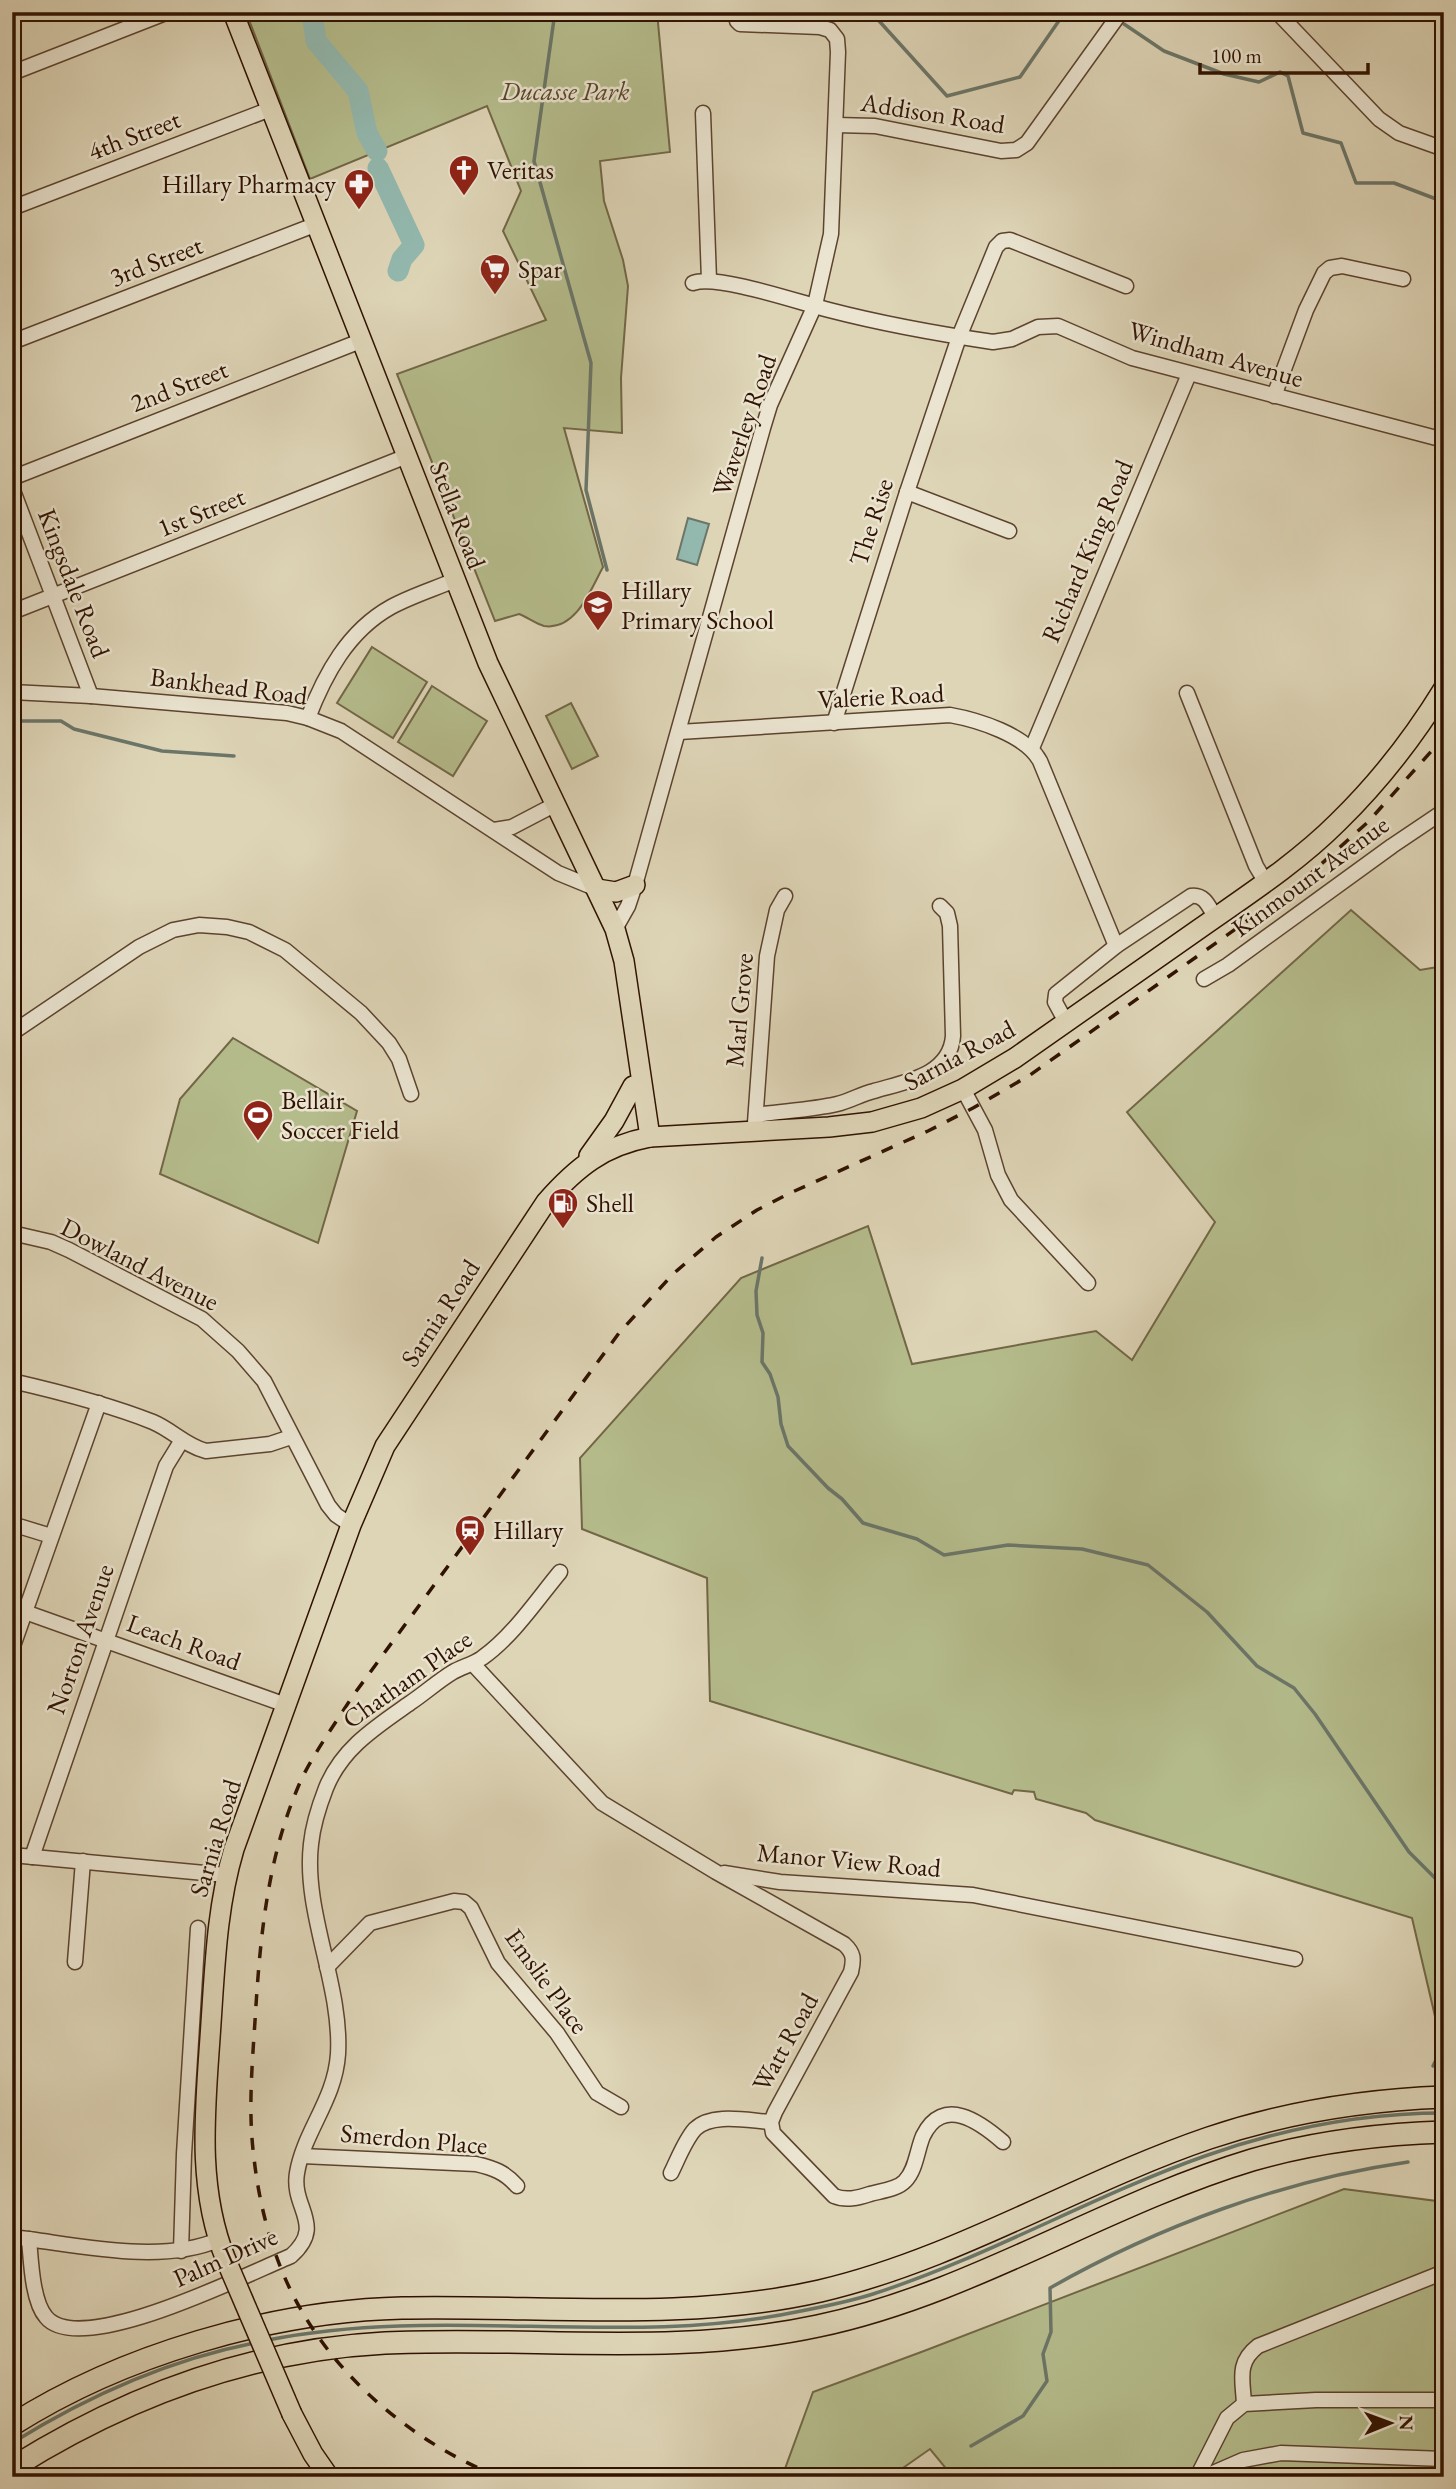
<svg xmlns="http://www.w3.org/2000/svg" width="1456" height="2489" font-family="'EB Garamond',serif">
<style>
.green{fill:#b5bc8c;stroke:#726746;stroke-width:2}
.water{fill:#93b9af;stroke:#6b7669;stroke-width:2}
.lines{fill:none;stroke-linecap:round;stroke-linejoin:round}
.stream{stroke:#6b7669;stroke-width:3.5}
.river{stroke:#93b9af;stroke-width:21}
.minor-casing{stroke:#5c432e;stroke-width:17}
.major-casing{stroke:#301201;stroke-width:22}
.highway-casing{stroke:#301201;stroke-width:24}
.minor{stroke:#eae4d0;stroke-width:14}
.major{stroke:#ded5b7;stroke-width:19}
.highway{stroke:#ded5b7;stroke-width:21}
.rail{stroke:#301201;stroke-width:3.5;stroke-dasharray:12 12;stroke-linecap:butt}
.major-bridge-casing{stroke:#301201;stroke-width:22;stroke-linecap:butt}
.major-bridge{stroke:#ded5b7;stroke-width:19}
.labels{text-anchor:middle;dominant-baseline:central;stroke-width:5;stroke-linejoin:round;paint-order:stroke}
.park-label{font-size:26px;font-style:italic;fill:#58452b;stroke:#eae4d0}
.street-label{font-size:26px;fill:#301201;stroke:#eae4d0}
.poi-label{font-size:26px;fill:#301201;stroke:#eae4d0;text-anchor:start}
</style>
<rect width="100%" height="100%" fill="#ded5b7"/>
<filter id="stains"><feTurbulence type="fractalNoise" baseFrequency=".00286" numOctaves="4"/><feColorMatrix values="0 0 0 0 .2 0 0 0 0 .09 0 0 0 0 .02 0 0 0 .5 -.17"/></filter>
<radialGradient id="worn" r=".72"><stop offset=".6" stop-color="#630" stop-opacity="0"/><stop offset="1" stop-color="#630" stop-opacity=".3"/></radialGradient>
<g class="green">
<path d="M246,12H657L670,152L600,161L604,201L623,260L628,286L621,378L622,433L564,428L603,567C591,589 576,631 544,626C536,624 527,617 519,614L495,621L397,374L546,320L503,231L521,191L487,106L310,179Z"/>
<polygon points="372,647 427,682 393,738 337,703"/>
<polygon points="432,686 487,721 453,776 398,742"/>
<polygon points="571,703 598,756 572,769 546,716"/>
<polygon points="1351,910 1420,970 1444,966 1444,2030 1438,2029 1412,1918 1095,1820 1086,1813 1036,1799 1034,1792 1014,1790 1012,1794 710,1701 707,1578 582,1529 580,1458 741,1278 868,1226 912,1364 1096,1331 1132,1360 1215,1222 1127,1112"/>
<polygon points="233,1038 357,1111 318,1243 160,1174 180,1099"/>
<polygon points="1344,2189 1444,2202 1444,2477 953,2477 930,2449 890,2477 782,2477 813,2392 924,2351"/>
</g>
<polygon class="water" points="688,518 709,524 697,565 677,559"/>
<g class="lines">
<g class="stream">
<polyline points="555,12 534,161 591,363 586,490 607,570"/>
<polyline points="871,12 947,96 1020,77 1065,12"/>
<polyline points="1070,12 1094,16"/>
<polyline points="1124,24 1164,51 1224,74 1259,82 1280,72 1288,76 1303,133 1341,143 1356,183 1394,183 1444,202"/>
<polyline points="12,721 61,721 74,729 162,751 234,756"/>
<polyline points="762,1258 756,1291 757,1315 763,1333 762,1362 770,1374 778,1397 781,1424 788,1446 828,1488 842,1499 863,1523 917,1539 944,1555 1008,1545 1082,1549 1148,1565 1207,1612 1257,1666 1294,1688 1315,1714 1409,1852 1444,1887"/>
<polyline points="1433,2066 1444,2044"/>
<path d="M268,2340C443,2305 623,2348 796,2312C822,2307 848,2302 873,2294C988,2257 1092,2196 1205,2156C1281,2129 1363,2113 1444,2113"/>
<path d="M12,2443C86,2397 168,2360 254,2343"/>
<path d="M971,2446L1023,2416L1047,2381L1043,2354L1051,2332L1050,2288C1159,2226 1284,2180 1408,2162"/>
</g>
<g class="river">
<polyline points="312,12 316,41 358,91 367,133 377,151"/>
<polyline points="378,168 414,245 402,259 398,271"/>
</g>
<g class="minor-casing">
<g id="minor">
<polyline points="1277,12 1379,119 1399,133 1444,149"/>
<polyline points="12,73 168,12"/>
<polyline points="703,113 709,280"/>
<polyline points="836,125 875,126 1001,151 1016,150 1027,143 1121,12"/>
<polyline points="12,208 273,108"/>
<path d="M693,283C717,274 801,303 829,310C883,324 939,334 993,342L1012,339L1038,327L1058,326L1132,358L1444,440"/>
<polyline points="12,342 317,224"/>
<polyline points="1274,396 1306,310 1324,273 1330,268 1342,266 1403,279"/>
<polyline points="12,478 363,340"/>
<polyline points="12,488 91,696"/>
<polyline points="907,492 1009,531"/>
<polyline points="12,612 407,456"/>
<polyline points="12,692 91,696 287,713 308,718 341,731 558,873 597,889"/>
<polyline points="1187,693 1256,866 1265,881"/>
<path d="M308,718C325,674 348,631 391,607C411,596 434,589 455,580"/>
<polyline points="834,723 907,492 959,337 996,247 1002,241 1010,240 1126,286"/>
<path d="M679,732L950,715C978,720 1026,735 1040,761L1116,946"/>
<polyline points="1032,748 1189,374"/>
<polyline points="494,830 512,827 556,804"/>
<polyline points="615,929 628,906 635,885 763,428 770,405 815,305 831,234 838,52 837,39 830,30 820,27 740,24 737,21 736,12"/>
<polyline points="1204,979 1228,965 1392,846 1444,811"/>
<path d="M1066,1022L1055,1002L1056,994L1116,946L1191,896C1205,894 1209,907 1215,917"/>
<polyline points="12,1033 139,947 173,930 199,925 227,927 249,932 285,950 361,1013 389,1043 399,1059 411,1094"/>
<polyline points="963,1089 985,1130 998,1175 1011,1200 1088,1283"/>
<path d="M756,1115C783,1111 811,1110 837,1104C850,1101 861,1094 874,1091C904,1082 950,1076 953,1036L950,926L947,913L940,906"/>
<polyline points="755,1123 767,956 777,910 785,896"/>
<polyline points="12,1233 51,1242 69,1250 202,1319 238,1351 264,1381 328,1505 336,1515 351,1525"/>
<path d="M12,1381C60,1392 108,1404 153,1422C172,1430 186,1446 206,1451L270,1444L291,1437"/>
<polyline points="12,1524 51,1536"/>
<polyline points="25,1612 286,1705"/>
<polyline points="12,1649 99,1403"/>
<path d="M473,1664L602,1803L716,1872L844,1944C854,1953 854,1959 851,1972L775,2112L771,2122L773,2133L834,2196C846,2201 858,2198 870,2194C881,2191 898,2189 905,2181C916,2170 917,2150 923,2136C943,2095 980,2122 1003,2142"/>
<polyline points="12,1855 226,1875"/>
<polyline points="32,1857 166,1466 182,1440"/>
<polyline points="724,1873 780,1882 973,1895 1295,1959"/>
<polyline points="75,1962 83,1861"/>
<polyline points="327,1967 370,1923 454,1901 464,1902 471,1908 498,1963 557,2033 597,2093 621,2107"/>
<path d="M302,2156L476,2164C493,2168 505,2172 517,2186"/>
<path d="M671,2173C678,2159 685,2140 695,2129C712,2112 750,2121 771,2122"/>
<path d="M12,2237C75,2244 159,2265 218,2240"/>
<path d="M29,2239C31,2260 32,2301 46,2317C80,2359 249,2273 291,2256C326,2225 291,2208 297,2173C304,2131 335,2100 338,2054C342,1985 303,1912 311,1844C313,1824 319,1806 326,1788C342,1748 376,1727 410,1703C425,1693 438,1681 453,1672C462,1667 473,1664 482,1658C513,1636 536,1601 560,1572"/>
<polyline points="181,2251 184,2154 198,1928"/>
<path d="M1244,2404C1243,2380 1236,2363 1258,2346L1444,2272"/>
<polyline points="1197,2477 1227,2418 1244,2404 1316,2400 1444,2400"/>
<polyline points="1204,2477 1243,2460 1281,2453 1444,2459"/>
</g>
</g>
<g class="major-casing">
<g id="major">
<polyline points="233,12 488,663 615,929 624,961 650,1137"/>
<polyline points="597,889 616,892 635,885"/>
<polyline points="589,1156 614,1121 633,1086"/>
<path d="M226,2260C195,2184 206,2103 211,2023C215,1964 217,1906 234,1849L351,1525L385,1446L546,1202C577,1167 603,1146 650,1137L829,1127L872,1122L921,1108L963,1089L1015,1058C1077,1015 1137,972 1199,929C1246,896 1297,863 1338,822C1379,782 1414,737 1444,688"/>
<polyline points="292,2414 313,2454 329,2477"/>
</g>
</g>
<g class="highway-casing">
<g id="highway">
<path d="M12,2425C122,2355 272,2311 402,2308C540,2305 684,2322 820,2291C957,2259 1077,2183 1209,2138C1286,2112 1363,2100 1444,2097"/>
<path d="M12,2468C125,2397 251,2350 385,2343C529,2336 675,2357 818,2326C971,2294 1103,2205 1252,2160C1314,2142 1379,2134 1444,2132"/>
</g>
</g>
<use href="#minor" class="minor"/>
<use href="#major" class="major"/>
<use href="#highway" class="highway"/>
<path class="rail" d="M499,2477C414,2443 335,2378 293,2295C272,2254 259,2204 254,2158C248,2113 252,2067 255,2021C260,1938 267,1855 302,1778C316,1750 335,1724 352,1697L619,1333L673,1274L716,1237L757,1210L788,1194L928,1131L973,1108L1030,1075L1299,884L1368,822L1444,737"/>
<g class="major-bridge-casing">
<polyline id="major-bridge" points="226,2260 292,2414"/>
</g>
<use href="#major-bridge" class="major-bridge"/>
</g>
<defs>
<g id="church-pin" transform="scale(1.575)"><path d="M0 17L-7.5 6A9.5 9.5 0 1 1 7.5 6Z" fill="#8f2418" stroke="#eae4d0"/><path d="M-1.2-6h2.4v3.5h3.3v2.4h-3.3V6h-2.4V-.1h-3.3v-2.4h3.3Z" fill="#fff"/></g>
<g id="pharmacy-pin" transform="scale(1.575)"><path d="M0 17L-7.5 6A9.5 9.5 0 1 1 7.5 6Z" fill="#8f2418" stroke="#eae4d0"/><path d="M-2-6h4v4h4v4h-4v4h-4v-4h-4v-4h4Z" fill="#fff"/></g>
<g id="supermarket-pin" transform="scale(1.575)"><path d="M0 17L-7.5 6A9.5 9.5 0 1 1 7.5 6Z" fill="#8f2418" stroke="#eae4d0"/><path d="M-6-5.5h2.5l.6 2H6L4.5 2H-2.5L-4.4-4H-6ZM-1.5 3.2a1.3 1.3 0 1 0 .1 0ZM3 3.2a1.3 1.3 0 1 0 .1 0Z" fill="#fff"/></g>
<g id="school-pin" transform="scale(1.575)"><path d="M0 17L-7.5 6A9.5 9.5 0 1 1 7.5 6Z" fill="#8f2418" stroke="#eae4d0"/><path d="M0-5L7-2L0 1L-7-2ZM-4 1L0 2.5L4 1V4Q0 6-4 4Z" fill="#fff"/></g>
<g id="stadium-pin" transform="scale(1.575)"><path d="M0 17L-7.5 6A9.5 9.5 0 1 1 7.5 6Z" fill="#8f2418" stroke="#eae4d0"/><path d="M0-5a6.5 5 0 1 0 0 10a6.5 5 0 1 0 0-10ZM-3.5-1.8h7v3.6h-7Z" fill="#fff"/></g>
<g id="fuel-pin" transform="scale(1.575)"><path d="M0 17L-7.5 6A9.5 9.5 0 1 1 7.5 6Z" fill="#8f2418" stroke="#eae4d0"/><path d="M-5.5-6h7V0h2V4h1.3V-2.5L3-4.5l.8-.8L6-3V5H2.5V1h-1V6h-7ZM-4.2-4.7v3.2H.2V-4.7Z" fill="#fff"/></g>
<g id="station-pin" transform="scale(1.575)"><path d="M0 17L-7.5 6A9.5 9.5 0 1 1 7.5 6Z" fill="#8f2418" stroke="#eae4d0"/><path d="M-3-6H3Q5-6 5-4V2Q5 4 3 4L4.5 6H3L1.5 4h-3L-3 6H-4.5L-3 4Q-5 4-5 2V-4Q-5-6-3-6ZM-3.5-4v3h7v-3ZM-3.5 1v1.5H-2V1ZM2 1v1.5H3.5V1Z" fill="#fff"/></g>
</defs>
<g fill-rule="evenodd">
<use href="#church-pin" x="464" y="170"/>
<use href="#pharmacy-pin" x="359" y="184"/>
<use href="#supermarket-pin" x="495" y="269"/>
<use href="#school-pin" x="598" y="605"/>
<use href="#stadium-pin" x="258" y="1115"/>
<use href="#fuel-pin" x="563" y="1203"/>
<use href="#station-pin" x="470" y="1530"/>
</g>
<g class="labels">
<g class="park-label">
<text x="565" y="91">Ducasse Park</text>
</g>
<g class="street-label">
<text transform="translate(933 113) rotate(9)">Addison Road</text>
<text transform="translate(134 135) rotate(-21)">4th Street</text>
<text transform="translate(156 261) rotate(-21)">3rd Street</text>
<text transform="translate(1216 354) rotate(16)">Windham Avenue</text>
<text transform="translate(179 386) rotate(-21)">2nd Street</text>
<text transform="translate(744 425) rotate(-71)">Waverley Road</text>
<text transform="translate(201 512) rotate(-22)">1st Street</text>
<text transform="translate(458 515) rotate(69)">Stella Road</text>
<text transform="translate(871 522) rotate(-72)">The Rise</text>
<text transform="translate(1087 551) rotate(-67)">Richard King Road</text>
<text transform="translate(74 583) rotate(69)">Kingsdale Road</text>
<text transform="translate(229 686) rotate(7)">Bankhead Road</text>
<text transform="translate(881 696) rotate(-3)">Valerie Road</text>
<text transform="translate(1310 876) rotate(-36)">Kinmount Avenue</text>
<text transform="translate(739 1010) rotate(-85)">Marl Grove</text>
<text transform="translate(959 1055) rotate(-28)">Sarnia Road</text>
<text transform="translate(140 1264) rotate(27)">Dowland Avenue</text>
<text transform="translate(440 1313) rotate(-57)">Sarnia Road</text>
<text transform="translate(80 1639) rotate(-71)">Norton Avenue</text>
<text transform="translate(184 1642) rotate(20)">Leach Road</text>
<text transform="translate(407 1679) rotate(-35)">Chatham Place</text>
<text transform="translate(215 1838) rotate(-73)">Sarnia Road</text>
<text transform="translate(849 1860) rotate(5)">Manor View Road</text>
<text transform="translate(547 1981) rotate(54)">Emslie Place</text>
<text transform="translate(785 2042) rotate(-61)">Watt Road</text>
<text transform="translate(414 2139) rotate(5)">Smerdon Place</text>
<text transform="translate(225 2257) rotate(-24)">Palm Drive</text>
</g>
<g class="poi-label">
<text x="487" y="170">Veritas</text>
<text x="336" y="184" text-anchor="end">Hillary Pharmacy</text>
<text x="518" y="269">Spar</text>
<text x="621" y="590">Hillary<tspan x="621" dy="30">Primary School</tspan></text>
<text x="281" y="1100">Bellair<tspan x="281" dy="30">Soccer Field</tspan></text>
<text x="586" y="1203">Shell</text>
<text x="493" y="1530">Hillary</text>
</g>
</g>
<rect width="1456" height="2489" fill="none" stroke="#ded5b7" stroke-width="42"/>
<rect x="14" y="14" width="1428" height="2461" fill="none" stroke="#301201" stroke-width="3.5"/>
<rect x="21" y="21" width="1414" height="2447" fill="none" stroke="#301201" stroke-width="2"/>
<g transform="translate(1390 2423) rotate(89)" stroke="#eae4d0" stroke-width="5" paint-order="stroke">
<path d="M0-5L12 26L0 18L-12 26Z" fill="#301201"/>
<text y="-10" font-size="19" font-weight="bold" text-anchor="middle" fill="#301201">N</text>
</g>
<path d="M1200 63v10h168v-10" fill="none" stroke="#301201" stroke-width="3.5"/>
<text x="1211" y="63" font-size="21" fill="#301201" stroke="#eae4d0" stroke-width="5" paint-order="stroke">100 m</text>
<rect width="100%" height="100%" filter="url(#stains)"/>
<rect width="100%" height="100%" fill="url(#worn)"/>
</svg>
